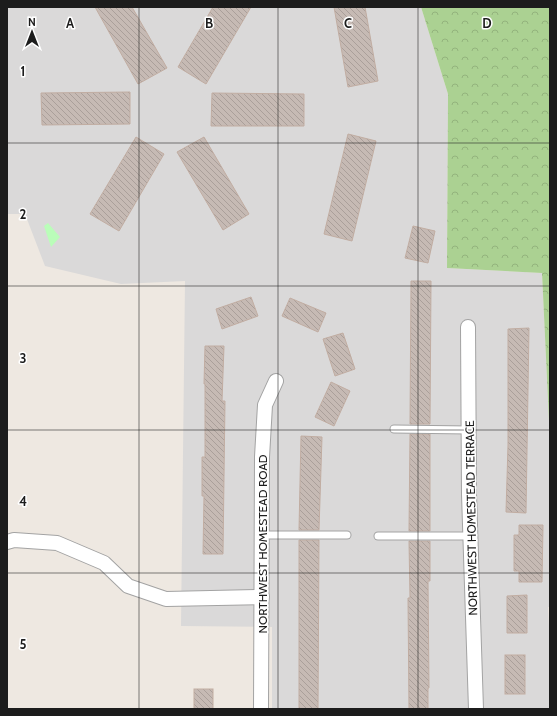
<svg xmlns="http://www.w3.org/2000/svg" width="557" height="716" font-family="Cabin,sans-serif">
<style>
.residential{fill:#dad9d9}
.forest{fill:url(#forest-crowns)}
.park{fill:#bafdb9}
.building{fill:url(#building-back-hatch);stroke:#c1ada2}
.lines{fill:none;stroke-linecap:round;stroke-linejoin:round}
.lane-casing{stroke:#a3a3a3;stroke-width:9}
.street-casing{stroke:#a3a3a3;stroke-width:16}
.lane{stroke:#fff;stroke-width:7}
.street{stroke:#fff;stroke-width:14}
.grid{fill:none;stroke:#1c1c1c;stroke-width:1;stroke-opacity:0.55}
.labels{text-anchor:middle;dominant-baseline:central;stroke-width:3;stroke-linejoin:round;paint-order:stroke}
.street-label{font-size:12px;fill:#1c1c1c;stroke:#fff}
.grid-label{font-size:13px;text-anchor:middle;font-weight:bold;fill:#1c1c1c;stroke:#fff;stroke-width:3;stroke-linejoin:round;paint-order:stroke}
</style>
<defs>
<pattern id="forest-crowns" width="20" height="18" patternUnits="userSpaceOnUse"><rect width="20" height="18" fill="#abd192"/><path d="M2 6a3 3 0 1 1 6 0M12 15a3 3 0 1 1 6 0" fill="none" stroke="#93b37d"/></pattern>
<pattern id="building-back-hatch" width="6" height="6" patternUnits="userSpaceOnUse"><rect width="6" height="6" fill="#c6bab4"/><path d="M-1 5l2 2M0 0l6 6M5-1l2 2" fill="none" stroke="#aa9f9a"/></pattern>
</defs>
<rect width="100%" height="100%" fill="#eee8e1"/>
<polygon class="residential" points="7,7 421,7 448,94 447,268 542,273 550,442 550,607 548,607 550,646 550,709 272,709 272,627 181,626 185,281 121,284 45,266 25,214 7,214"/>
<polygon class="forest" points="421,7 550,7 550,442 542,273 447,268 448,94"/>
<polygon class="park" points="48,223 60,237 51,247 44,226"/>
<g class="building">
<polygon points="95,7 132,7 167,68 138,84"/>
<polygon points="213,7 251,7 206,84 178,67"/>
<polygon points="334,7 365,7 378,81 348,87"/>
<polygon points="130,92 130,124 42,125 41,93"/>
<polygon points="212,93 304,94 304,126 211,126"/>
<polygon points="348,134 376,141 352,241 324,234"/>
<polygon points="136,137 164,154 119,231 90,214"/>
<polygon points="204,137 249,214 223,230 177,152"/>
<polygon points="413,226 435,231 428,263 405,258"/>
<polygon points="411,281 431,281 430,424 410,424"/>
<polygon points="251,297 258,316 222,329 216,309"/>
<polygon points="290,298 326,313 318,332 282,316"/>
<polygon points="529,328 526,513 506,512 508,445 508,329"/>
<polygon points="343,333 355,369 335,376 323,339"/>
<polygon points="205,346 224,346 222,401 225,401 223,554 203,554 204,496 202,496 202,457 205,457 205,384 204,384"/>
<polygon points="331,382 350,391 334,426 315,417"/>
<polygon points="410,434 430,434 430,531 409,531"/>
<polygon points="301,436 322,437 319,530 299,530"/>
<polygon points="519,525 543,525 542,582 519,582 519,571 514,571 514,535 519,535"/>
<polygon points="299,540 319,540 318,709 299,709"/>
<polygon points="409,541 430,541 430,581 428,581 429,688 428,688 428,709 409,709 408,598 410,598"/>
<polygon points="527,595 527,633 507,633 507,596"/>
<rect x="505" y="655" width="20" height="39"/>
<rect x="194" y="689" width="19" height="20"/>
</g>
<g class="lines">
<g class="lane-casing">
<g id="lane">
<polyline points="394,429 469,430"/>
<polyline points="262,535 347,535"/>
<polyline points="378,536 471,536"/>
</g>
</g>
<g class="street-casing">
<g id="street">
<polyline points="468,327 469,494 476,709"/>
<polyline points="7,542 14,540 57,543 104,563 128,586 166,599 262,597"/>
<polyline points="261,709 262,457 265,405 276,381"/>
</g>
</g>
<use href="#lane" class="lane"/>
<use href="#street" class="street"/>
</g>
<path class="grid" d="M139,7V709M278,7V709M418,7V709M7,143H550M7,286H550M7,430H550M7,573H550"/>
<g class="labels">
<g class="street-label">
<text transform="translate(471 518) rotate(-91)">NORTHWEST HOMESTEAD TERRACE</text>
<text transform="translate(262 544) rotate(-90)">NORTHWEST HOMESTEAD ROAD</text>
</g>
</g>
<g class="grid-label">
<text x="70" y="28">A</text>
<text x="209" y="28">B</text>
<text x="348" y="28">C</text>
<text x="487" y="28">D</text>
<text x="23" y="76">1</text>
<text x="23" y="219">2</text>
<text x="23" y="363">3</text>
<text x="23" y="506">4</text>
<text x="23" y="649">5</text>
</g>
<rect width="557" height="716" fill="none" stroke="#1c1c1c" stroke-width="16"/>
<g transform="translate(32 32)" stroke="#ffffff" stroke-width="3" paint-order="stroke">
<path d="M0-3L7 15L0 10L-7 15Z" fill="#1c1c1c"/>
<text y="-6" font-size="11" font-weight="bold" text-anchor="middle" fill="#1c1c1c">N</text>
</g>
</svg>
